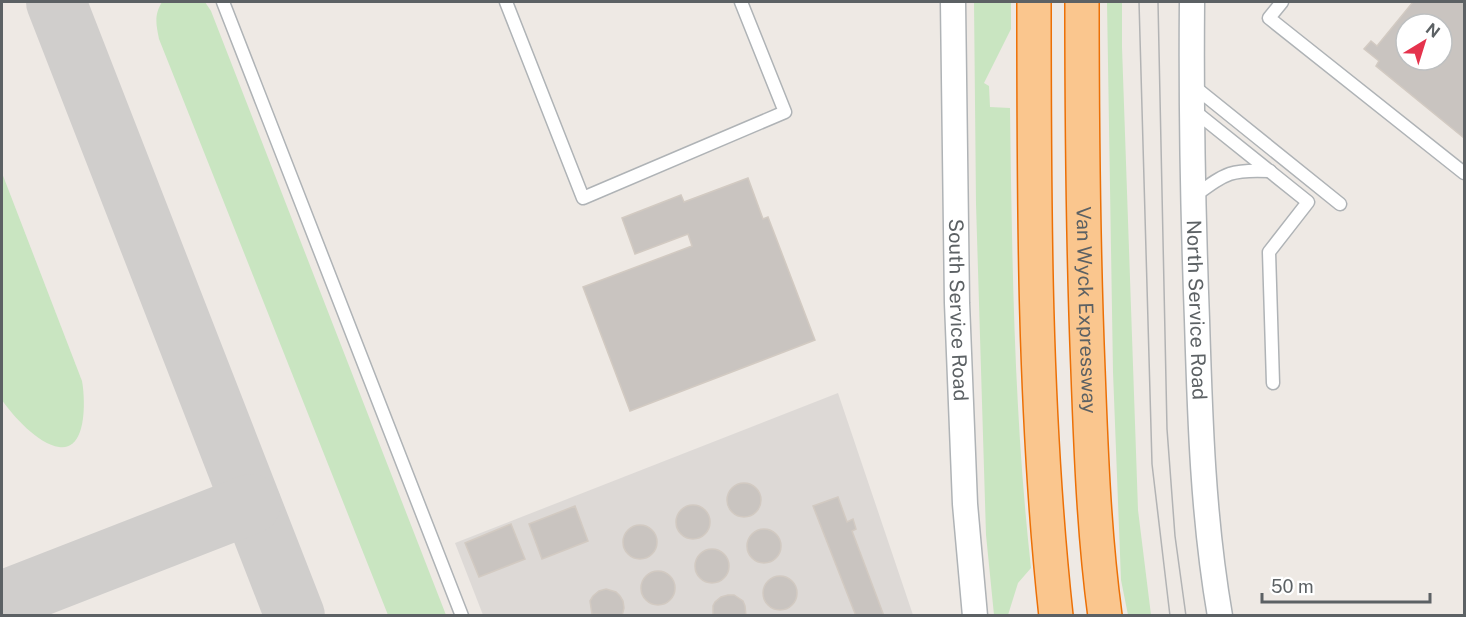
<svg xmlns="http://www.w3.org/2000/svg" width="1466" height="617" font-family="'Public Sans',sans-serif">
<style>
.industrial{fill:#ddd9d6}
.green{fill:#c9e5c1}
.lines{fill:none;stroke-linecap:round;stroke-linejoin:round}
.taxiway{stroke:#d0cecc;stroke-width:60}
.building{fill:#c9c4c0;stroke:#d2cac2;stroke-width:1.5;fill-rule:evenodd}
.service-casing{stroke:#afb3b6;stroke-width:15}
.minor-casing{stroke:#afb3b6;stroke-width:27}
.motorway-casing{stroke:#ec7006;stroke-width:36}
.service{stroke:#fff;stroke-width:12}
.minor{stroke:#fff;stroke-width:24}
.motorway{stroke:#fac68e;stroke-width:33}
.tram{stroke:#b2b3b4;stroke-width:1.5}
.labels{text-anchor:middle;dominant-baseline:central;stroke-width:4.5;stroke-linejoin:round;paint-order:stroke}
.street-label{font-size:20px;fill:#5c6164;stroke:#fff}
</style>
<rect width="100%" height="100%" fill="#eee9e4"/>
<polygon class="industrial" points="838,393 913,615 483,615 455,543"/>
<g class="green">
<path d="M162,2H205L211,11L446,615H388L159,39C156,24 154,15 162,2Z"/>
<path d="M974,2H1011V29L984,83L989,86L990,107L1010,108C1012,261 1014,415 1031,568L1018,583L1008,615H994L986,535L976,204Z"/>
<polygon points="1107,2 1122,2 1122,47 1138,510 1151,615 1128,615 1121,580 1113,372"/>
<path d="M2,173L82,381C85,397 88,451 59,447C38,444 13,416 2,400Z"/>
</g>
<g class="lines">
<g class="taxiway">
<polyline points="56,2 295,616"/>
<polyline points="2,601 251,504"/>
</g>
</g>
<g class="building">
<path d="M1413,2H1464V138L1376,66L1379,61L1364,49L1371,41L1377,46ZM1406,24H1442V60H1406Z"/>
<polygon points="748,178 763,219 768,217 815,340 630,411 583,287 692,246 688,234 635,254 622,218 681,195 684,202"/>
<circle cx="744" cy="500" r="17"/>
<polygon points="838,497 847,522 853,519 856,529 852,531 884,616 856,616 813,506"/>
<circle cx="693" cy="522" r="17"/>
<polygon points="575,506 588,541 542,559 529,524"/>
<polygon points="511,524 525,559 479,577 465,543"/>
<circle cx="640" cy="542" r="17"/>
<circle cx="764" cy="546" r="17"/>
<circle cx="712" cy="566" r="17"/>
<circle cx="658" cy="588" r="17"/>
<circle cx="780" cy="593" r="17"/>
<polygon points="606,589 616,592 620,596 623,601 624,608 622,616 592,614 590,601 593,596 599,591"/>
<polygon points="728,595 734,595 743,601 745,606 746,616 713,616 713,606 715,602 721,597"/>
</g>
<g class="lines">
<g class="service-casing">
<g id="service">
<polyline points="223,2 462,616"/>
<polyline points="506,2 583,198 785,112 741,2"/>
<polyline points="1282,2 1269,18 1464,173"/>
<polyline points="1191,84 1340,204"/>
<polyline points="1192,109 1308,202 1269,252 1273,383"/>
<path d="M1193,197C1226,173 1230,169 1270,171"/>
</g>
</g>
<g class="minor-casing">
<g id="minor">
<path id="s1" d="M953,2L957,303L965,504L975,616"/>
<path id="s2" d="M1192,2C1191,108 1193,214 1197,320C1200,420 1203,518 1220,616"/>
</g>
</g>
<g class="motorway-casing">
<g id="motorway">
<path d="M1034,2C1034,205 1034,414 1056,616"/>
<path id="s3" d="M1082,2C1082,124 1083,247 1088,370C1091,452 1094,534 1105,616"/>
</g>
</g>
<use href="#service" class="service"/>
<use href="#minor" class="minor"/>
<use href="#motorway" class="motorway"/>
<g class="tram">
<polyline points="1139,2 1152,464 1170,616"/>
<polyline points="1158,2 1167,429 1175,536 1186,616"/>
</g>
</g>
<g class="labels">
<g class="street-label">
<text stroke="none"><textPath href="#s1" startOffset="308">South Service Road</textPath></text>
<text stroke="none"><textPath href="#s3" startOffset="308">Van Wyck Expressway</textPath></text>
<text stroke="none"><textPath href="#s2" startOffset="308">North Service Road</textPath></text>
</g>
</g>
<rect width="1466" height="617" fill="none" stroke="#5c6164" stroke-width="6"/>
<g transform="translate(1424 42) rotate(38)"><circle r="28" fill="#ffffff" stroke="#bec0c1" stroke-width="1.5"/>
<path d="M0-4.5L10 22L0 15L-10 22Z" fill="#e5334d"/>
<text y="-9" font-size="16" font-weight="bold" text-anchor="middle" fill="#5c6164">N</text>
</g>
<path d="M1262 593v9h168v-9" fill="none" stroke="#5c6164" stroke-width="3"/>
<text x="1271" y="593" font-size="18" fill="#5c6164" stroke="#ffffff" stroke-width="4.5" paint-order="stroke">50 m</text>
</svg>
